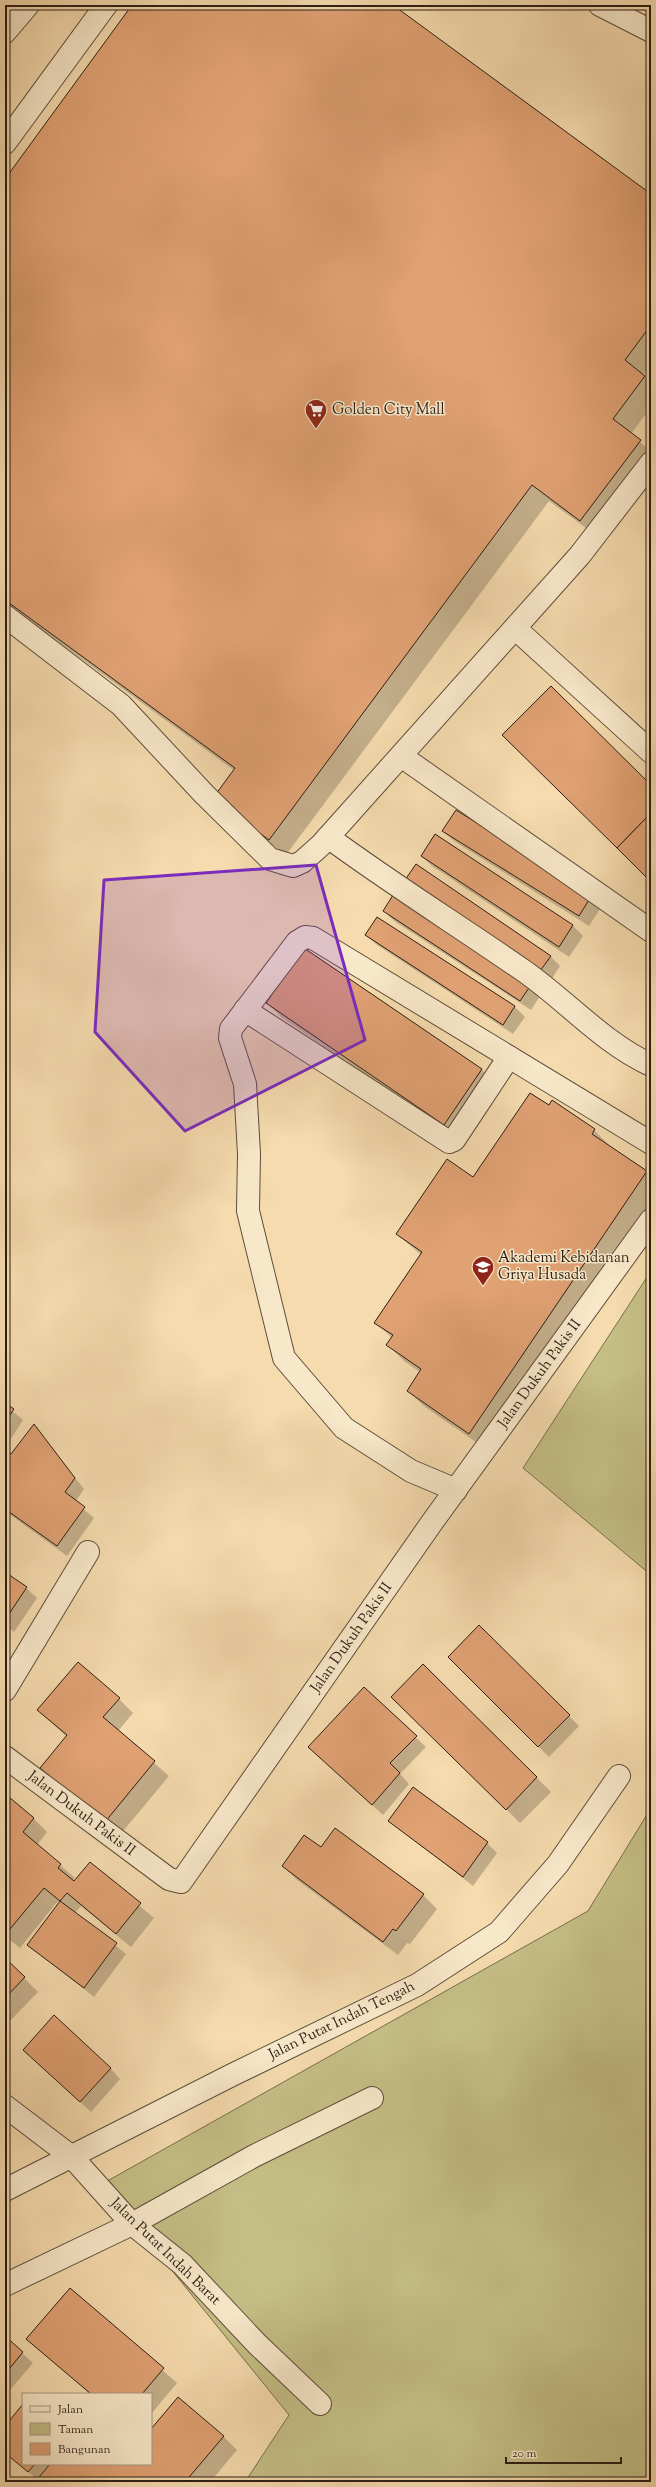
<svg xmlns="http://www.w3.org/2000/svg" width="656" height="2487" font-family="'Sorts Mill Goudy',serif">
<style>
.green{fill:#c4be85;stroke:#786e4c}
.shadow{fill:#0003}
.building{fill:#e0a173;stroke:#2c1e14}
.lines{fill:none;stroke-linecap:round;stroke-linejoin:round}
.minor-casing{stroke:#5e4d3a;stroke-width:24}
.minor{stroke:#f8e8ca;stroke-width:22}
.marked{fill:#7b2cbf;fill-opacity:0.2;stroke:#7b2cbf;stroke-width:3;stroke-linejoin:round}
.labels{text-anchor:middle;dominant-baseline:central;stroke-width:3;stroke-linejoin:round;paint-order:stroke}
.poi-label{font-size:15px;fill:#2c1e14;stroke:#f8e8ca;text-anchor:start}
.street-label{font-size:15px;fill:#2c1e14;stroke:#f8e8ca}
</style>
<rect width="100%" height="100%" fill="#f5dbae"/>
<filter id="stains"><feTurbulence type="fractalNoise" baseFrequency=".005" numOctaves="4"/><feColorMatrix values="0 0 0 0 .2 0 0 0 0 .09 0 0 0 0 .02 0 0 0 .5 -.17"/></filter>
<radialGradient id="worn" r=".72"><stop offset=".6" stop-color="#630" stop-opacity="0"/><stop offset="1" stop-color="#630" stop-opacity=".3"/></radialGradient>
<g class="green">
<polygon points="651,1271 651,1575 523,1468"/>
<polygon points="651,1808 651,2482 245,2482 289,2415 102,2184 588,1911"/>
</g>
<g class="shadow">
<polygon points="133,5 391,5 651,195 651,364 643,375 651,383 651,407 631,434 651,452 651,464 597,536 549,501 286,855 231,814 235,771 5,603 5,181"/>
<polygon points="443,831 602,906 589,926 454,841"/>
<polygon points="435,836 573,926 583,936 569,957 432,866 422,856"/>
<polygon points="404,883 550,956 560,966 548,985"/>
<polygon points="384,911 542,993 531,1010 394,921"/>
<polygon points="378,918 515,1007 525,1017 513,1034 377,945 366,935"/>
<polygon points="267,1003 481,1069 495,1083 458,1138 281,1017"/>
<polygon points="552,1102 594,1130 611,1147 651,1176 651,1206 486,1449 425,1407 408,1391 420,1372 404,1361 387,1344 392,1338 376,1323 421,1255 397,1234 473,1178"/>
<polygon points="5,1405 23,1420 5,1448"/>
<polygon points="34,1425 84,1489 75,1502 94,1518 67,1556 5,1511 5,1460 11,1456"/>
<polygon points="5,1575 26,1588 37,1598 14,1632 5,1625"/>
<polygon points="479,1626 579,1726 549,1757 449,1657"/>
<polygon points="424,1665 551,1792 520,1823 393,1697"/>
<polygon points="364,1688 426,1747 400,1774 409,1784 383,1815 320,1757"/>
<polygon points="119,1699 133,1713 118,1731 169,1776 119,1836 41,1768 67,1737 38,1710"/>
<polygon points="5,1803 33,1818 47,1832 37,1845 75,1878 72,1881 74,1883 90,1864 154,1918 131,1947 81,1906 75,1913 126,1954 94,1997 28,1945 60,1903 58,1901 20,1948 5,1936"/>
<polygon points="390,1821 487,1843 497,1853 473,1886"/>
<polygon points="321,1849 423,1895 437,1909 410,1944 407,1943 398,1955 297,1880 283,1866"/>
<polygon points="5,1959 38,1992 5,2026"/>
<polygon points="34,2060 110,2068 120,2079 91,2112"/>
<polygon points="70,2289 177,2383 151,2414 151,2394 90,2394 28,2338"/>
<polygon points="5,2338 33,2363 5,2396"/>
<polygon points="23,2406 23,2464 151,2464 151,2430 223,2436 237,2450 210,2482 36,2482 38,2480 5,2453 5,2428"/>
</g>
<g class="building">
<polygon points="132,5 393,5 651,194 651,325 625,360 645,376 613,419 641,440 580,521 532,485 269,840 213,798 235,768 5,600 5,179"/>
<polygon points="551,686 651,785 651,813 617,848 502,735"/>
<polygon points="456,810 592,895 579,916 442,831"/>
<polygon points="651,813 651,882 617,848"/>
<polygon points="435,834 573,925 559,947 421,856"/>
<polygon points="416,864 551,956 537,975 403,883"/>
<polygon points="395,892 533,982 520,1001 383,911"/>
<polygon points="377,917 515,1006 503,1025 365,935"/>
<polygon points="304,948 482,1069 444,1125 266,1003"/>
<polygon points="530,1093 549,1105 552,1100 595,1129 592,1134 647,1171 469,1434 407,1391 421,1369 386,1345 393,1335 374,1323 422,1252 396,1234 447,1159 473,1177"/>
<polygon points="5,1403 14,1409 5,1422"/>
<polygon points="34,1424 75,1478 65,1492 85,1507 57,1546 5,1509 5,1458 9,1453 11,1454"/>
<polygon points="5,1572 27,1587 5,1620"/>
<polygon points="479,1625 570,1715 538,1747 448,1657"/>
<polygon points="78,1662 120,1698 103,1717 155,1761 105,1822 40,1768 67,1735 37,1710"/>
<polygon points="423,1664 537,1777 506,1810 391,1697"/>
<polygon points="364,1687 417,1736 390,1763 400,1773 372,1805 308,1747"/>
<polygon points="413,1787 488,1842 463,1877 388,1821"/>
<polygon points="9,1797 34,1818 23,1832 61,1864 58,1868 74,1881 90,1862 141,1903 116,1934 67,1893 60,1901 44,1888 5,1935 5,1802"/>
<polygon points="335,1828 424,1894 396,1931 393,1929 383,1942 282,1866 304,1835 321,1847"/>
<polygon points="60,1901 117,1943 84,1988 27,1945"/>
<polygon points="5,1958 25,1977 5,1998"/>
<polygon points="54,2015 111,2068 80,2102 23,2050"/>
<polygon points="70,2288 164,2368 142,2394 91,2394 26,2339"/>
<polygon points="5,2336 23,2352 5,2374"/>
<polygon points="178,2397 224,2436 185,2482 35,2482 50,2464 151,2464 151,2429"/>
<polygon points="23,2404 23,2464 35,2464 28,2472 5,2453 5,2426"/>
</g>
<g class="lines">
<g class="minor-casing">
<g id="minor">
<polyline points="600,5 651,31"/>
<polyline points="5,32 28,5"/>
<polyline points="5,143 106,5"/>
<polyline points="5,616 121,705 204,794 270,859 293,866 302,862 321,845 580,555 651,463"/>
<polyline points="516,629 651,752"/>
<polyline points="401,756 651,931"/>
<path d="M328,837C392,884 459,926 524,971C567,1001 603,1043 651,1065"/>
<polyline points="245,1010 449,1142 454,1140 509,1057"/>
<polyline points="456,1490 411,1471 344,1428 284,1358 248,1211 249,1154 245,1084 230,1038 231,1029 297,942 305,937 313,938 651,1143"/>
<polyline points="5,1690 88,1552"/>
<polyline points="5,1757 169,1879 181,1882 433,1521 651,1220"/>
<polyline points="5,2106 72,2157 132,2224 182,2264 257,2344 320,2404"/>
<polyline points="5,2190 232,2075 417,1985 499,1932 558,1864 619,1776"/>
<polyline points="5,2285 132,2224 254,2156 372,2098"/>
</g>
</g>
<use href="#minor" class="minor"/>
</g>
<path class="marked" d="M316,865L365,1040L185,1131L95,1032L104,880Z"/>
<defs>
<g id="supermarket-pin" transform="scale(1.15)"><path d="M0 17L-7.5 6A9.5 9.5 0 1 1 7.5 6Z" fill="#8f2418" stroke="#f8e8ca"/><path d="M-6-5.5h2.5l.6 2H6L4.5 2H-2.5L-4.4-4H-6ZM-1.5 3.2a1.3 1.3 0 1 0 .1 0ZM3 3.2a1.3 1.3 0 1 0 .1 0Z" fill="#fff"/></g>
<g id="university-pin" transform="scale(1.15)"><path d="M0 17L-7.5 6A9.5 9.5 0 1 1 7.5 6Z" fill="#8f2418" stroke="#f8e8ca"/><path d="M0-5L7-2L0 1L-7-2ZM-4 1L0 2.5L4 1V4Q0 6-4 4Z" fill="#fff"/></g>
</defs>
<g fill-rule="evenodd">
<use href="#supermarket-pin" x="316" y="410"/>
<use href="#university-pin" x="483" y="1267"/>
</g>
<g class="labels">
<g class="poi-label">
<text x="332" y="410">Golden City Mall</text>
<text x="498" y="1258">Akademi Kebidanan<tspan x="498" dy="17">Griya Husada</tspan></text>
</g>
<g class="street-label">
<text transform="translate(540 1374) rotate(-54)">Jalan Dukuh Pakis II</text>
<text transform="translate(352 1638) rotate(-55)">Jalan Dukuh Pakis II</text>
<text transform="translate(81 1814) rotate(37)">Jalan Dukuh Pakis II</text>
<text transform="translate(342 2021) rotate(-26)">Jalan Putat Indah Tengah</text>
<text transform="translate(165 2252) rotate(44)">Jalan Putat Indah Barat</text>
</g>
</g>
<rect width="656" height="2487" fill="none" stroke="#f5dbae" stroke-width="20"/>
<rect x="6" y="6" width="644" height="2475" fill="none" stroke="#2c1e14" stroke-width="2"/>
<rect x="10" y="10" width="636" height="2467" fill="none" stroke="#2c1e14"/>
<rect x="22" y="2393" width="130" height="72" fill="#f8e8ca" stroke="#a69781"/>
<rect x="30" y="2406" width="20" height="6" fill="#f8e8ca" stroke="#a69781"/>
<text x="58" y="2413" font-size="12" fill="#2c1e14">Jalan</text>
<rect x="30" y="2423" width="20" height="12" fill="#c4be85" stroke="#a69781"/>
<text x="58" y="2433" font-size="12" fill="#2c1e14">Taman</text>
<rect x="30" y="2443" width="20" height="12" fill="#e0a173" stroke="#a69781"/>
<text x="58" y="2453" font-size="12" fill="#2c1e14">Bangunan</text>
<path d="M506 2457v6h115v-6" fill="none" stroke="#2c1e14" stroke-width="2"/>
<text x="512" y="2457" font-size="12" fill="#2c1e14" stroke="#f8e8ca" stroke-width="3" paint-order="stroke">20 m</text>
<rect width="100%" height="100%" filter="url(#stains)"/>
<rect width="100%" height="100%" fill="url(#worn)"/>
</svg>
